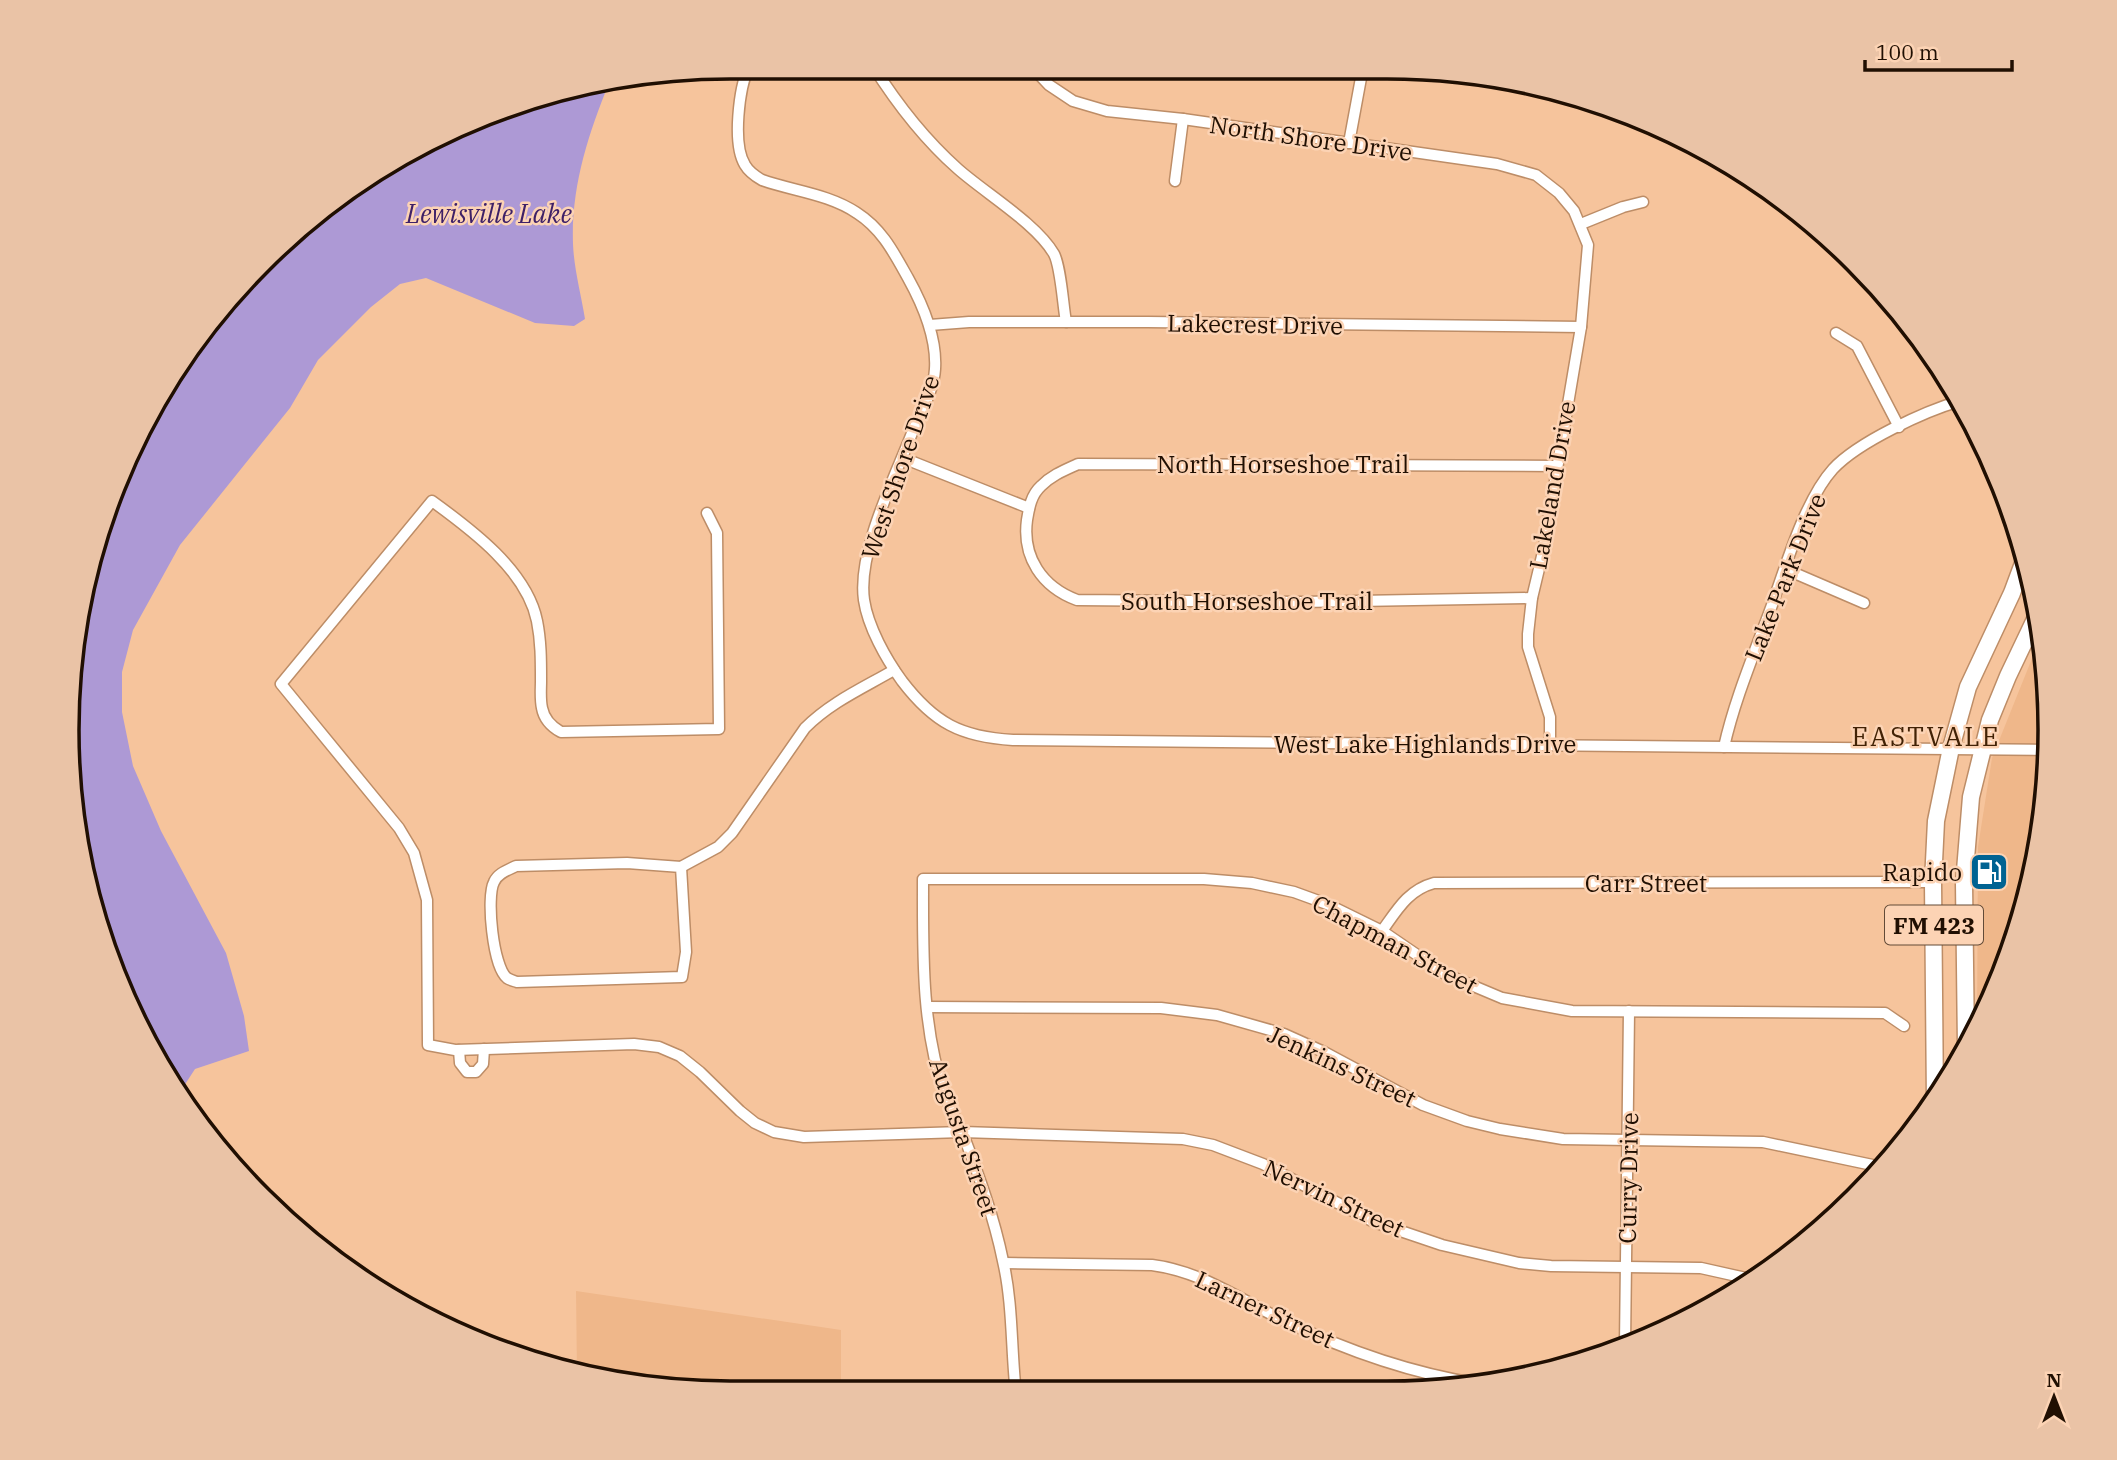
<svg xmlns="http://www.w3.org/2000/svg" width="2117" height="1460" font-family="'IBM Plex Serif',serif">
<style>
.built{fill:#efb78a}
.water{fill:#ad99d5}
.lines{fill:none;stroke-linecap:round;stroke-linejoin:round}
.minor-casing{stroke:#bd8d67;stroke-width:13}
.primary-casing{stroke:#bd8d67;stroke-width:19}
.minor{stroke:#fff;stroke-width:10}
.primary{stroke:#fff;stroke-width:16}
.labels{text-anchor:middle;dominant-baseline:central;stroke-width:5;stroke-linejoin:round;paint-order:stroke}
.shield{fill:#fcd3b4;stroke:#624a37;stroke-width:2}
.shield-label{font-size:23px;font-weight:bold;fill:#200f02}
.street-label{font-size:24px;fill:#200f02;stroke:#fcd3b4}
.poi-label{font-size:24px;fill:#200f02;stroke:#fcd3b4;text-anchor:end}
.water-label{font-size:26px;font-style:italic;fill:#3e2067;stroke:#fcd3b4}
.neighbourhood-label{font-size:26px;letter-spacing:2px;fill:#422205;stroke:#fcd3b4}
.rim{fill:none;stroke:#200f02;stroke-width:3.5}
</style>
<rect width="100%" height="100%" fill="#f6c49c"/>
<g class="built">
<polygon points="2041,636 2050,730 2038,860 2000,984 1977,1027 1978,847 1992,758"/>
<polygon points="576,1291 841,1330 841,1393 730,1393 600,1381 577,1374"/>
</g>
<path class="water" d="M609,83C588,135 571,187 573,244C574,269 581,294 585,319L574,326L535,323L426,278L400,284L371,307L318,360L290,408L180,545L133,630L122,672V712L133,766L161,831L226,953L244,1016L249,1051L195,1069L182,1089L135,1024L79,859L72,644L117,476L231,293L362,178L558,89Z"/>
<g class="lines">
<g class="minor-casing">
<g id="minor">
<path d="M749,66C739,88 732,144 745,165C749,172 755,176 762,180C793,191 829,194 857,213C882,229 894,253 908,278C923,305 937,338 935,369C934,389 922,410 914,428C896,475 857,551 864,600C868,627 886,659 902,681C934,723 961,737 1013,740L2049,750"/>
<path d="M873,66C897,104 924,139 958,169C985,193 1037,224 1054,254C1061,267 1063,306 1066,322"/>
<polyline points="1031,66 1049,85 1073,101 1107,111 1183,119 1497,164 1536,175 1559,193 1574,211 1588,245 1581,327 1543,552 1532,598 1528,634 1528,647 1550,717 1550,745"/>
<polyline points="1349,143 1361,78"/>
<polyline points="1175,181 1183,119"/>
<polyline points="1581,224 1623,207 1643,202"/>
<polyline points="930,325 969,322 1148,322 1581,327"/>
<polyline points="1836,333 1857,346 1899,427"/>
<polyline points="903,458 1029,508"/>
<path d="M707,513L717,533L719,729L561,732C552,727 544,719 542,708C540,699 541,689 541,681C541,660 541,641 537,621C527,571 472,530 432,501L281,684L399,828L414,853L427,900L428,1045L455,1050L634,1044L659,1047L680,1056L700,1072L740,1111L755,1123L774,1132L804,1137L962,1132L1183,1139L1213,1145L1263,1164L1374,1222L1442,1245L1519,1263L1551,1266L1701,1268L1746,1278"/>
<polyline points="1785,569 1864,603"/>
<path d="M1532,598L1302,602L1077,600C1042,587 1022,557 1027,520C1029,508 1031,495 1041,486C1052,475 1065,470 1078,464L1557,466"/>
<path d="M1724,747C1735,698 1755,652 1772,605C1786,565 1805,500 1833,469C1858,442 1925,411 1960,401"/>
<path d="M627,863L681,867L686,952L682,977L517,982C514,981 510,980 507,978C493,967 486,897 494,882C498,873 508,870 516,866Z"/>
<path d="M681,867L718,847L732,833L805,728C831,702 863,688 894,670"/>
<path d="M1382,931C1397,910 1408,890 1434,883L1933,882"/>
<polyline points="927,1007 1161,1008 1217,1015 1284,1034 1324,1052 1423,1105 1467,1121 1500,1129 1563,1139 1763,1142 1882,1167"/>
<polyline points="459,1050 460,1063 467,1072 476,1072 483,1064 484,1049"/>
<path d="M1004,1263L1152,1265C1204,1272 1240,1300 1285,1321C1347,1351 1411,1373 1479,1384"/>
<polyline points="1625,1344 1629,1011"/>
<polyline points="1016,1391 1083,1391 1141,1394"/>
<path d="M1016,1394C1011,1350 1013,1304 1003,1261C994,1217 979,1176 963,1134C957,1121 950,1109 945,1095C921,1027 923,951 923,879H1204L1252,883L1294,892L1327,904L1382,931L1445,974L1502,998L1572,1011L1885,1013L1904,1026"/>
</g>
</g>
<g class="primary-casing">
<g id="primary">
<polyline points="1966,1048 1964,883 1971,797 1990,720 2008,676 2039,611"/>
<polyline points="1935,1104 1933,882 1936,821 1951,748 1968,687 2012,593 2025,558"/>
</g>
</g>
<use href="#minor" class="minor"/>
<use href="#primary" class="primary"/>
</g>
<defs>
<g id="fuel-square" transform="scale(2.0125)"><rect x="-9" y="-9" width="18" height="18" rx="4" fill="#006392" stroke="#fcd3b4"/><path d="M-5.5-6h7V0h2V4h1.3V-2.5L3-4.5l.8-.8L6-3V5H2.5V1h-1V6h-7ZM-4.2-4.7v3.2H.2V-4.7Z" fill="#fff"/></g>
</defs>
<g fill-rule="evenodd">
<use href="#fuel-square" x="1989" y="872"/>
</g>
<g class="labels">
<rect class="shield" x="1885" y="905.5" width="98" height="39" rx="5"/>
<g class="shield-label">
<text x="1934" y="925">FM 423</text>
</g>
<g class="street-label">
<text transform="translate(1311 138) rotate(8)">North Shore Drive</text>
<text transform="translate(1255 324) rotate(1)">Lakecrest Drive</text>
<text x="1283" y="464">North Horseshoe Trail</text>
<text transform="translate(900 467) rotate(-71)">West Shore Drive</text>
<text transform="translate(1552 485) rotate(-80)">Lakeland Drive</text>
<text transform="translate(1785 577) rotate(-68)">Lake Park Drive</text>
<text x="1247" y="601">South Horseshoe Trail</text>
<text x="1425" y="744">West Lake Highlands Drive</text>
<text x="1646" y="883">Carr Street</text>
<text transform="translate(1395 944) rotate(28)">Chapman Street</text>
<text transform="translate(1342 1066) rotate(25)">Jenkins Street</text>
<text transform="translate(964 1137) rotate(71)">Augusta Street</text>
<text transform="translate(1628 1178) rotate(-89)">Curry Drive</text>
<text transform="translate(1334 1198) rotate(25)">Nervin Street</text>
<text transform="translate(1265 1309) rotate(25)">Larner Street</text>
</g>
<g class="poi-label">
<text x="1962" y="872">Rapido</text>
</g>
<g class="water-label">
<text x="489" y="213">Lewisville Lake</text>
</g>
<g class="neighbourhood-label">
<text x="1926" y="736">EASTVALE</text>
</g>
</g>
<path d="M0 0H2117V1460H0ZM730 79H1387A651 651 0 0 1 2038 730V730A651 651 0 0 1 1387 1381H730A651 651 0 0 1 79 730V730A651 651 0 0 1 730 79Z" fill="#eac3a6" fill-rule="evenodd"/>
<path class="rim" d="M730 79H1387A651 651 0 0 1 2038 730V730A651 651 0 0 1 1387 1381H730A651 651 0 0 1 79 730V730A651 651 0 0 1 730 79Z"/>
<g transform="translate(2054 1397)" stroke="#fcd3b4" stroke-width="5" paint-order="stroke">
<path d="M0-5L12 26L0 18L-12 26Z" fill="#200f02"/>
<text y="-10" font-size="19" font-weight="bold" text-anchor="middle" fill="#200f02">N</text>
</g>
<path d="M1865 60v10h147v-10" fill="none" stroke="#200f02" stroke-width="3.5"/>
<text x="1876" y="60" font-size="21" fill="#200f02" stroke="#fcd3b4" stroke-width="5" paint-order="stroke">100 m</text>
</svg>
